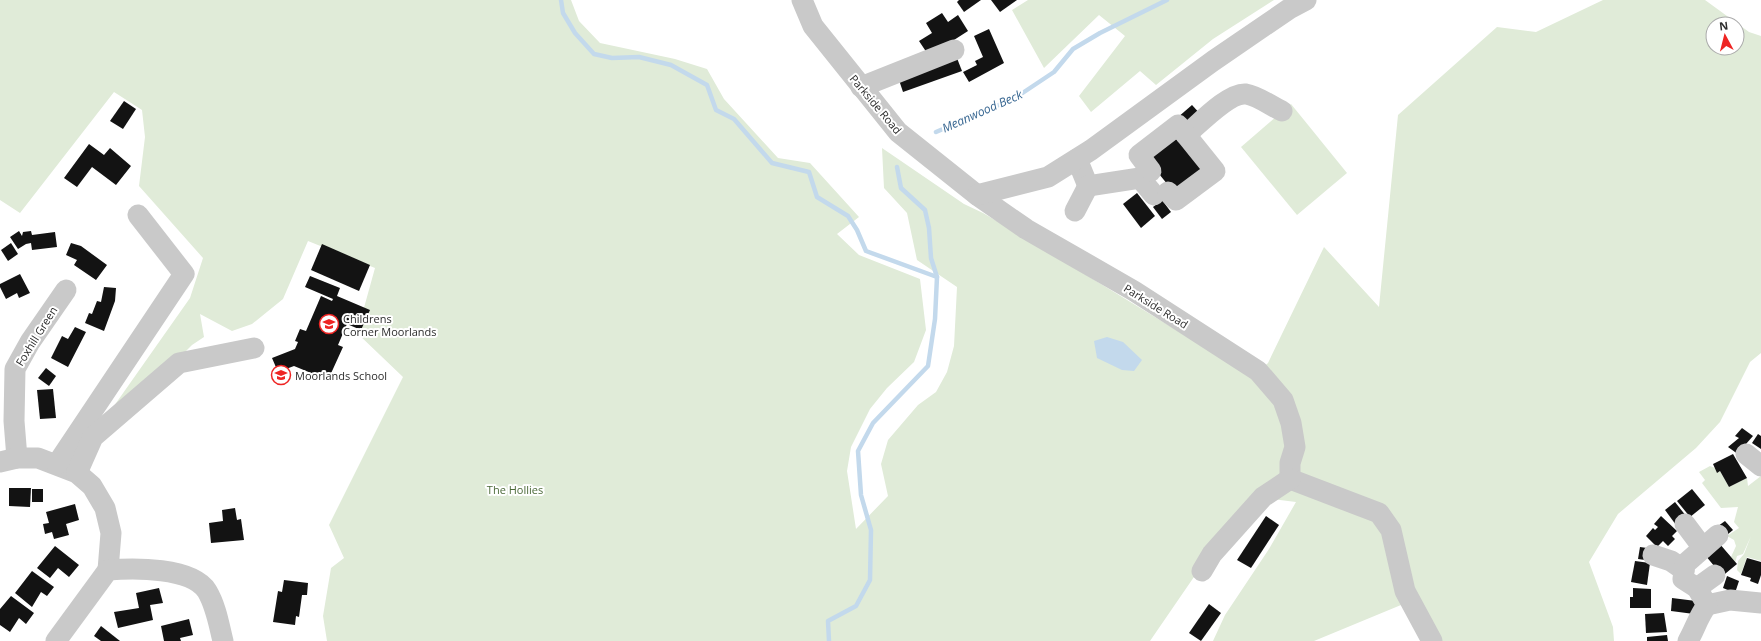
<svg xmlns="http://www.w3.org/2000/svg" width="1761" height="641" font-family="'Open Sans',sans-serif">
<style>
.green{fill:#e0ebd8;fill-rule:evenodd}
.water{fill:#c3d9ec}
.lines{fill:none;stroke-linecap:round;stroke-linejoin:round}
.stream{stroke:#c3d9ec;stroke-width:4.5}
.building{fill:#131313}
.minor{stroke:#c9c9c9;stroke-width:21}
.labels{text-anchor:middle;dominant-baseline:central;stroke-width:4;stroke-linejoin:round;paint-order:stroke}
.street-label{font-size:11px;fill:#2c2c2c;stroke:#fff}
.poi-label{font-size:11px;fill:#2c2c2c;stroke:#fff;text-anchor:start}
.park-label{font-size:11px;fill:#4b6938;stroke:#fff}
.water-label{font-size:12px;font-style:italic;fill:#376691;stroke:#fff}
</style>
<rect width="100%" height="100%" fill="#fff"/>
<g class="green">
<path d="M0,0H571L579,21L600,43L675,59L707,69L724,99L778,158L810,163L859,217L837,234L859,255L920,279L926,330L914,362L887,388L870,409L851,447L847,471L856,529L888,496L881,464L888,440L918,405L936,392L947,372L954,346L957,287L917,260L907,213L884,188L882,148L964,204L983,213L1029,240L1253,377L1268,363L1324,247L1379,307L1398,115L1497,27L1536,32L1603,0H1705L1749,32L1761,36V353L1750,362L1720,422L1696,448L1618,514L1589,562L1613,627L1614,641H1442L1401,605L1314,641H1213L1225,615L1269,549L1296,502L1257,497L1192,570L1196,574L1150,641H327L323,616L331,568L344,558L329,525L403,377L357,333L375,268L308,241L283,299L252,324L232,331L200,314L204,337L192,345L174,363L102,423L190,298L203,258L139,186L145,137L142,110L114,92L20,213L0,200ZM1713,24H1737V48H1713Z"/>
<polygon points="1028,0 1274,0 1213,39 1156,85 1140,71 1091,112 1079,96 1125,36 1099,15 1044,68 1012,10"/>
<polygon points="1291,104 1347,173 1297,215 1241,147"/>
<polygon points="1710,466 1715,468 1717,472 1720,471 1729,487 1747,478 1748,486 1761,476 1761,561 1747,557 1741,574 1737,570 1738,561 1744,554 1751,536 1743,554 1737,556 1735,563 1731,557 1736,546 1734,540 1727,536 1739,528 1734,522 1738,507 1721,508 1702,483 1705,480 1699,472"/>
</g>
<polygon class="water" points="1107,337 1123,342 1142,360 1134,371 1122,370 1097,358 1094,341"/>
<g class="lines">
<g class="stream">
<polyline points="561,0 563,13 575,33 594,54 612,58 639,57 671,65 707,85 716,110 734,119 772,163 809,172 817,197 848,216 857,230 866,251 937,277"/>
<polyline points="936,132 1015,98 1054,72 1073,49 1100,33 1167,0"/>
<polyline points="829,641 828,621 856,606 870,580 871,530 861,495 858,451 873,423 928,366 935,319 937,277 931,258 929,228 925,210 901,188 897,167"/>
</g>
</g>
<g class="building">
<polygon points="959,0 981,0 964,12 957,2"/>
<polygon points="991,0 1017,0 1000,12"/>
<polygon points="942,13 948,22 958,15 968,31 929,56 919,41 932,33 926,23"/>
<polygon points="989,29 1004,63 969,82 963,72 977,65 975,61 983,57 974,36"/>
<polygon points="955,53 962,71 903,92 897,74"/>
<polygon points="124,101 136,109 123,129 110,121"/>
<polygon points="1192,105 1202,116 1186,130 1177,118"/>
<polygon points="1175,129 1208,170 1176,195 1143,154"/>
<polygon points="89,144 104,155 110,148 131,166 116,185 92,167 77,187 64,178"/>
<polygon points="1137,193 1155,216 1141,228 1123,204"/>
<polygon points="1162,200 1171,212 1162,219 1153,207"/>
<polygon points="19,231 22,236 23,232 31,231 32,235 55,232 57,247 32,250 31,243 26,244 18,249 10,237"/>
<polygon points="11,243 18,254 8,261 1,250"/>
<polygon points="71,243 81,246 107,265 96,280 74,265 77,260 66,255"/>
<polygon points="322,244 370,265 359,291 311,270"/>
<polygon points="20,274 30,293 19,298 17,293 6,299 0,287 0,284"/>
<polygon points="310,276 340,288 337,296 370,310 361,330 347,324 338,345 343,347 328,380 294,366 278,372 272,358 295,349 298,342 295,341 300,329 306,331 321,296 332,301 333,299 305,287"/>
<polygon points="104,287 116,288 115,301 104,331 85,323 89,313 92,314 97,301 101,302"/>
<polygon points="75,327 86,332 68,367 51,358 62,336 68,339"/>
<polygon points="46,368 56,376 49,386 38,378"/>
<polygon points="53,389 56,418 40,419 37,390"/>
<polygon points="1742,428 1753,436 1746,444 1749,446 1742,457 1728,447 1739,438 1735,436"/>
<polygon points="1758,434 1761,436 1761,449 1752,443"/>
<polygon points="1733,454 1747,478 1729,487 1720,471 1717,473 1713,464"/>
<polygon points="9,488 31,488 30,507 9,506"/>
<rect x="32" y="489" width="11" height="13"/>
<polygon points="1692,489 1705,505 1690,517 1677,501"/>
<polygon points="1675,502 1690,521 1679,529 1665,510"/>
<polygon points="75,504 79,520 66,524 69,535 54,539 52,532 45,534 43,524 49,523 46,512"/>
<polygon points="235,508 237,520 241,519 244,540 211,543 209,523 223,521 222,510"/>
<polygon points="1266,516 1279,525 1251,568 1237,560"/>
<polygon points="1661,516 1677,531 1672,536 1675,539 1668,546 1663,541 1657,547 1646,536 1653,528 1655,530 1658,527 1654,524"/>
<polygon points="1725,521 1733,530 1722,539 1714,529"/>
<polygon points="1719,543 1737,564 1720,578 1715,567 1705,555"/>
<polygon points="55,546 79,565 69,577 58,568 50,578 37,568"/>
<polygon points="1640,547 1654,549 1652,561 1638,559"/>
<polygon points="1747,558 1761,562 1761,575 1758,584 1750,581 1751,578 1741,575"/>
<polygon points="1635,561 1650,563 1647,585 1631,582"/>
<polygon points="32,571 54,587 47,596 41,592 32,607 15,593"/>
<polygon points="1727,576 1739,581 1735,593 1723,588"/>
<polygon points="284,580 308,583 307,595 302,595 299,617 296,616 295,625 273,622 278,591 282,592"/>
<polygon points="159,588 163,603 150,605 153,620 118,628 114,612 139,608 136,593"/>
<polygon points="1633,588 1651,589 1651,608 1630,608 1630,597 1633,597"/>
<polygon points="11,596 34,613 26,624 19,618 10,632 0,625 0,609"/>
<polygon points="1672,598 1696,601 1694,614 1671,611"/>
<polygon points="1209,604 1221,613 1201,641 1189,633"/>
<polygon points="1664,613 1667,632 1646,633 1645,614"/>
<polygon points="189,619 193,635 180,638 181,641 164,641 161,626"/>
<polygon points="101,626 120,641 101,641 94,636"/>
<polygon points="1667,635 1668,641 1647,641 1647,637"/>
</g>
<g class="lines">
<g class="minor">
<polyline points="802,0 813,26 898,132 977,195 1026,229 1134,291 1258,371 1283,400 1291,423 1295,447 1290,463 1290,479"/>
<polyline points="861,87 954,50"/>
<path d="M1186,135C1199,124 1229,92 1246,94C1258,96 1271,106 1282,111"/>
<polyline points="1077,159 1088,186 1140,178 1154,195"/>
<polyline points="1151,171 1139,155 1178,125 1215,171 1176,200 1168,192"/>
<polyline points="977,195 1048,177 1091,150 1213,61 1289,9 1306,0"/>
<polyline points="1075,211 1088,186"/>
<polyline points="1746,454 1761,466"/>
<polyline points="17,458 14,421 15,369 30,342 66,290"/>
<polyline points="0,462 17,458 38,458 77,473 92,486 105,508 111,533 108,570"/>
<polyline points="57,464 184,274 138,215"/>
<polyline points="77,473 93,437 179,363 254,348"/>
<polyline points="1290,479 1379,513 1391,530 1405,591 1432,641"/>
<polyline points="1685,524 1703,548"/>
<polyline points="1653,555 1671,561 1684,570"/>
<polyline points="1202,571 1212,554 1263,497 1290,479"/>
<polyline points="1697,588 1715,575"/>
<polyline points="1707,605 1730,600 1761,603"/>
<path d="M56,641L108,570C134,568 192,567 207,591C216,606 219,625 223,641"/>
<path d="M1688,641C1695,629 1698,617 1707,605L1697,588L1683,579L1685,564L1718,535"/>
</g>
</g>
<defs>
<g id="school-ring" transform="scale(1)"><circle r="9.5" fill="#fff" stroke="#ee2523" stroke-width="1.5"/><path d="M0-5L7-2L0 1L-7-2ZM-4 1L0 2.5L4 1V4Q0 6-4 4Z" fill="#ee2523"/></g>
</defs>
<g fill-rule="evenodd">
<use href="#school-ring" x="329" y="324"/>
<use href="#school-ring" x="281" y="375"/>
</g>
<g class="labels">
<g class="street-label">
<text transform="translate(876 104) rotate(50)">Parkside Road</text>
<text transform="translate(1156 306) rotate(32)">Parkside Road</text>
<text transform="translate(36 336) rotate(-58)">Foxhill Green</text>
</g>
<g class="poi-label">
<text x="343" y="318">Childrens<tspan x="343" dy="13">Corner Moorlands</tspan></text>
<text x="295" y="375">Moorlands School</text>
</g>
<g class="park-label">
<text x="515" y="489">The Hollies</text>
</g>
<g class="water-label">
<text transform="translate(982 111) rotate(-24)">Meanwood Beck</text>
</g>
</g>
<g transform="translate(1725 36) rotate(353)"><circle r="19" fill="#ffffff" stroke="#ababab"/>
<path d="M0-3L7 15L0 10L-7 15Z" fill="#ee2523"/>
<text y="-6" font-size="11" font-weight="bold" text-anchor="middle" fill="#2c2c2c">N</text>
</g>
</svg>
